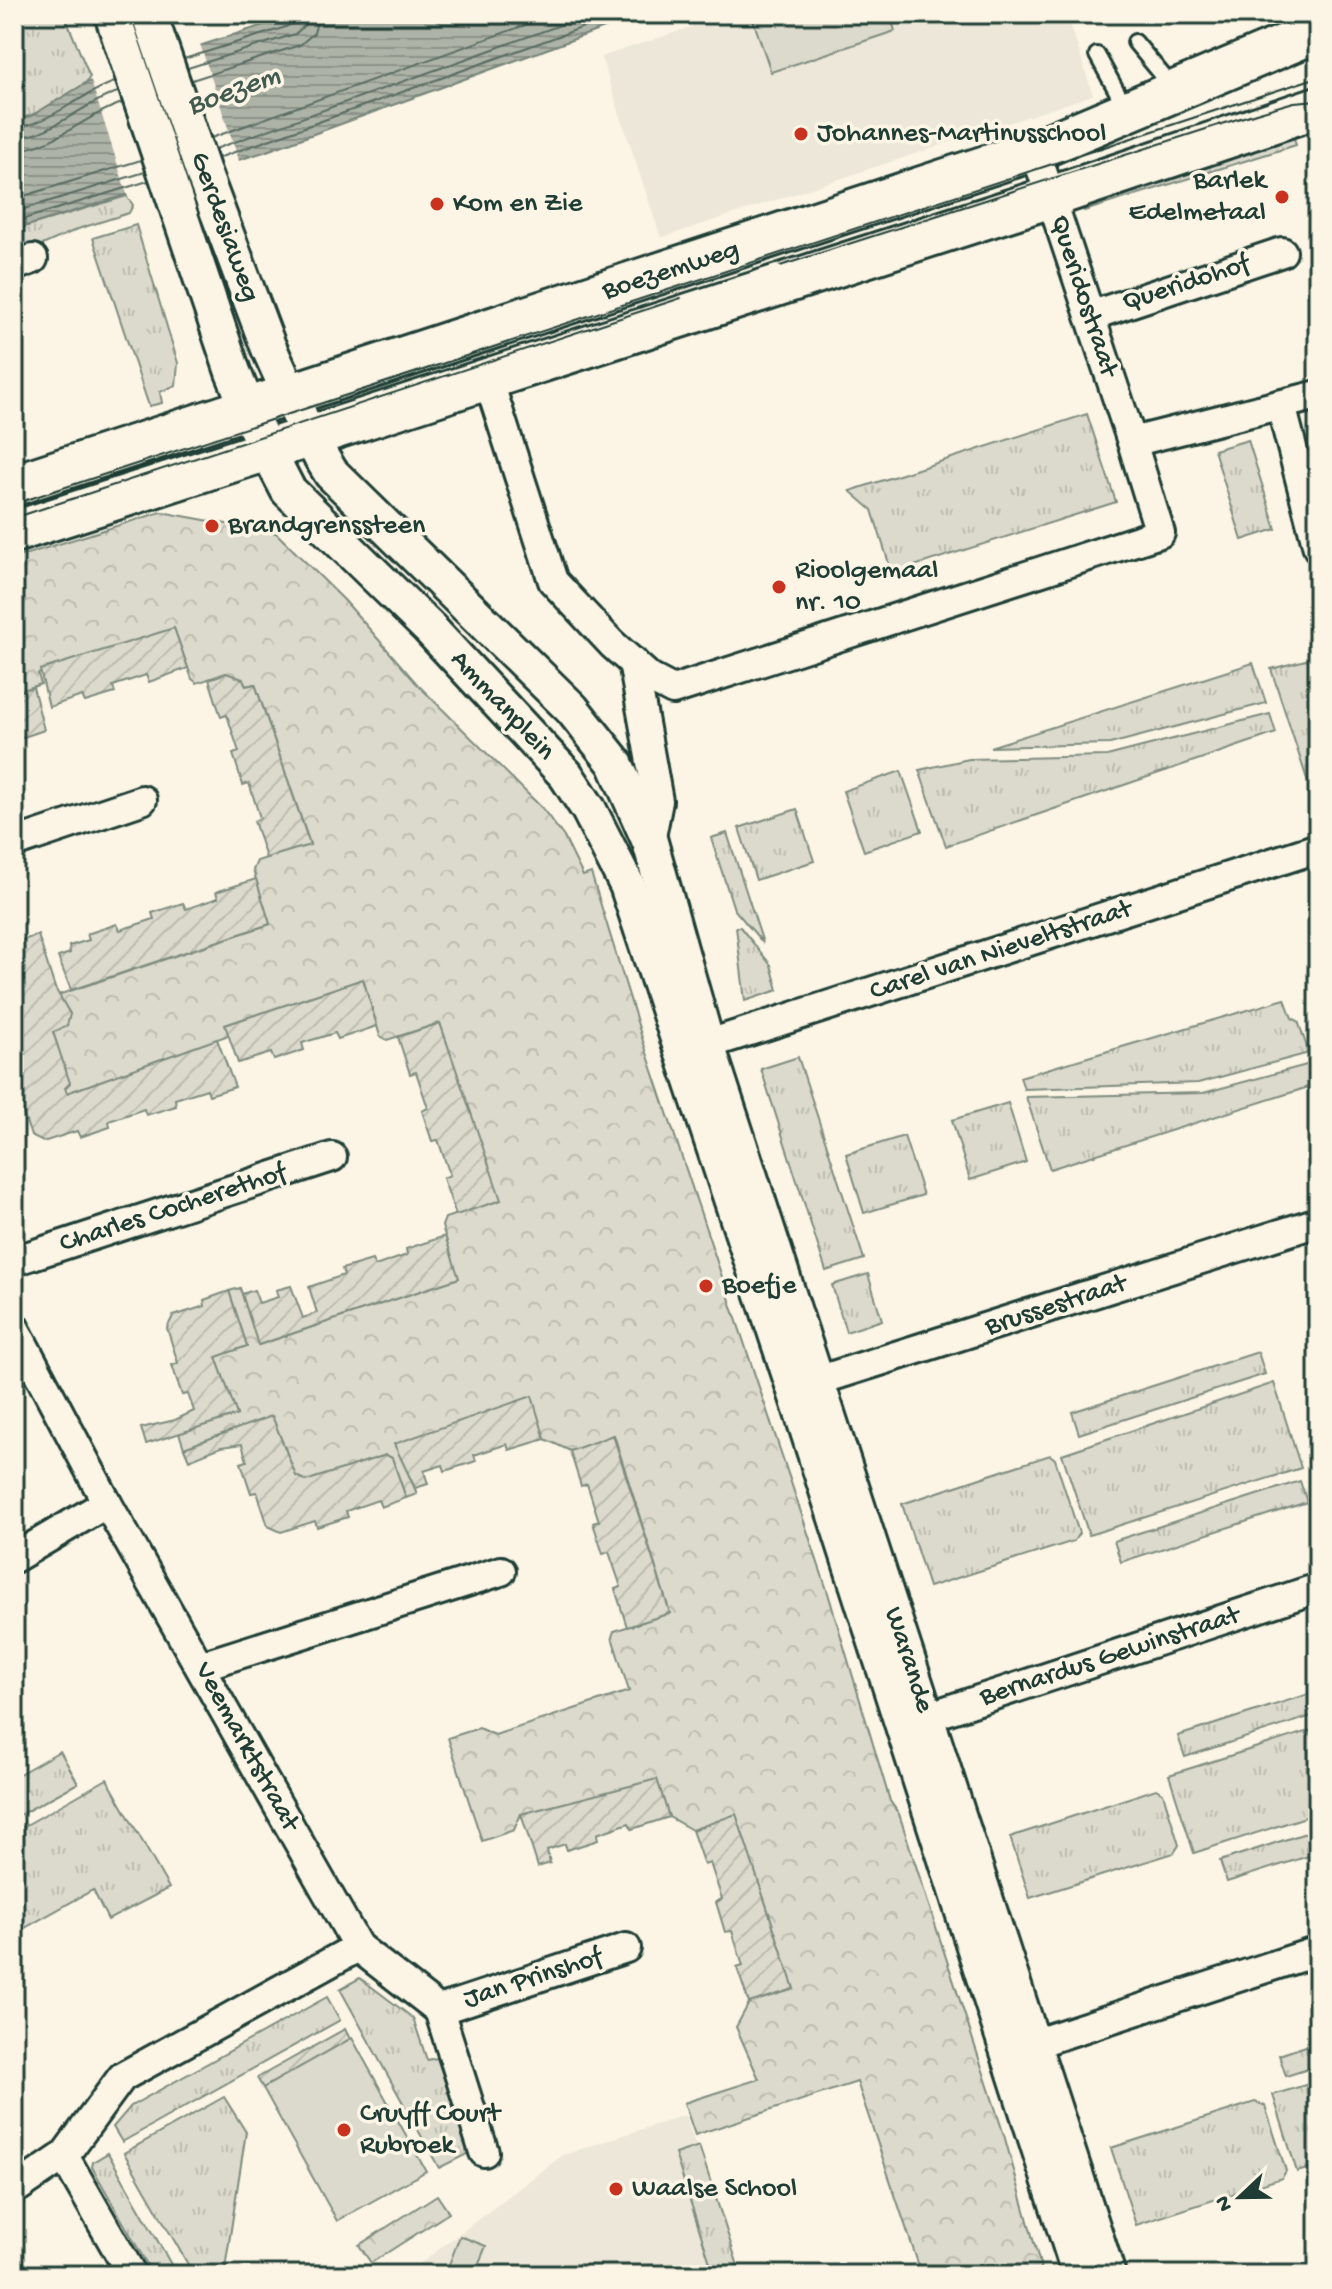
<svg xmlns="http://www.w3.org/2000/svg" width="1332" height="2289" font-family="'Gochi Hand',sans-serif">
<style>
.built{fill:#ece7d8}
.grass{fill:url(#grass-tufts);stroke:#7e8c80;stroke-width:2}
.forest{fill:url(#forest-crowns);stroke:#7e8c80;stroke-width:2}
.garden{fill:url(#garden-furrows);stroke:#7e8c80;stroke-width:2}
.pitch{fill:#dcdacc;stroke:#7e8c80;stroke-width:2}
.water{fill:url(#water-rules);stroke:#758479;stroke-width:2}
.pier{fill:#fcf5e5}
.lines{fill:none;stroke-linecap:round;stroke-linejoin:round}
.shore{stroke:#586c62;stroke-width:2}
.service-casing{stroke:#1f3d34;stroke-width:20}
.minor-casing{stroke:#1f3d34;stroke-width:34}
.tertiary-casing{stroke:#1f3d34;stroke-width:40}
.secondary-casing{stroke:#1f3d34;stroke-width:46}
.service{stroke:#fcf5e5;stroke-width:14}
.minor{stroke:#fcf5e5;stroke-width:28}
.tertiary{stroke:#fcf5e5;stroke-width:34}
.secondary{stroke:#fcf5e5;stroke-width:40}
.tram{stroke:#1f3d34;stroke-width:2}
.poi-dot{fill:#c8321e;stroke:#fcf5e5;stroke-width:3}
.labels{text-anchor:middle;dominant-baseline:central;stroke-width:7;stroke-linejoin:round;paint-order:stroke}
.poi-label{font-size:28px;fill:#1f3d34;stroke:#fcf5e5;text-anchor:start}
.street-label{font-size:28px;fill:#1f3d34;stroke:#fcf5e5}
.water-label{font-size:30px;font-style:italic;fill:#435a51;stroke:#fcf5e5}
</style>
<defs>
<pattern id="grass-tufts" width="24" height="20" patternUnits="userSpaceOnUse" patternTransform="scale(2)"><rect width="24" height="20" fill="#dcdacc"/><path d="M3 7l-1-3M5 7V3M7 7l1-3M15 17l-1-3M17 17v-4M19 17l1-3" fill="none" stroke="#bcbcb0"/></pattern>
<pattern id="forest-crowns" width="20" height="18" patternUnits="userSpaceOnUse" patternTransform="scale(2)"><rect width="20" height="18" fill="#dcdacc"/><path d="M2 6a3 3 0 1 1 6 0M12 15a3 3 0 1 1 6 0" fill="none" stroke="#bcbcb0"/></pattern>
<pattern id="garden-furrows" width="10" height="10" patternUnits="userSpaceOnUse" patternTransform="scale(2)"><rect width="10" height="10" fill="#dcdacc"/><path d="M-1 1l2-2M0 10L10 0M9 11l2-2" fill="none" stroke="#bcbcb0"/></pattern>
<pattern id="water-rules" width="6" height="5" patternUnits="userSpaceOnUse" patternTransform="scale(2)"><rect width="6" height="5" fill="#aeb3a7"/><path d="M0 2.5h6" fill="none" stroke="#8d9389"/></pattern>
</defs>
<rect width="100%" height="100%" fill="#fcf5e5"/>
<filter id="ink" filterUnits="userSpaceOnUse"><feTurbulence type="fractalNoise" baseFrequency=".0125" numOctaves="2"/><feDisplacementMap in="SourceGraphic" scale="16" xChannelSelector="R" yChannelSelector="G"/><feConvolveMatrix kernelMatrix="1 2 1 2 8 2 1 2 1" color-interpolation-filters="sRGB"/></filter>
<g filter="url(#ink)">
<g class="built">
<polygon points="731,14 1067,14 1093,95 661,238 601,57"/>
<polygon points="685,2115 741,2275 405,2275 563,2155"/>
</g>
<g class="grass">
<path d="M14,14H64L90,77C76,98 37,114 14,121Z"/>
<polygon points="1290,124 1296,145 1084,211 1082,206"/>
<polygon points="127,196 133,205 129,213 78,229 14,258 14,230"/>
<polygon points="136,225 178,363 176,385 160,392 162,403 149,406 93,238"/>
<polygon points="1087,414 1116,502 892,573 872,510 850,491"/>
<polygon points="1248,440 1276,529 1242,540 1214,450"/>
<polygon points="1317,657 1318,662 1317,810 1271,669"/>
<polygon points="1253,663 1266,703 1110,744 990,747"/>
<polygon points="1270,714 1276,733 946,846 919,770 969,759 1107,756"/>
<polygon points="901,771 922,831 864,851 843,791"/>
<polygon points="797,809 814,861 756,880 739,828"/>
<polygon points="727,833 763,943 734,909 711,838"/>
<polygon points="740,927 771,965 778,990 745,1001 736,927"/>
<polygon points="1285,999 1292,1018 1298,1021 1309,1053 1198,1083 1024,1089 1020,1077"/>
<polygon points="798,1057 864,1259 826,1271 761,1069"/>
<polygon points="1314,1063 1318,1084 1050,1169 1026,1097 1203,1093"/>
<polygon points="1008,1103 1026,1162 970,1180 952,1120"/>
<polygon points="904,1136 923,1195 864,1213 846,1154"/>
<polygon points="868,1274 882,1320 846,1332 832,1285"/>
<polygon points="1258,1352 1265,1374 1079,1434 1072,1412"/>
<polygon points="1274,1383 1301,1468 1089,1535 1062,1454"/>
<polygon points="1050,1455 1055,1459 1079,1533 1074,1541 929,1587 902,1504"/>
<polygon points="1300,1481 1307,1502 1121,1562 1114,1541"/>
<polygon points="1318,1691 1318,1714 1185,1757 1178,1736"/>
<polygon points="1318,1728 1318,1813 1194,1853 1169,1775"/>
<polygon points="60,1751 78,1783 14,1818 14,1777"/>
<polygon points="107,1779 169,1888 108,1920 93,1890 14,1934 14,1832"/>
<polygon points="1156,1789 1163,1793 1179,1845 1174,1853 1030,1898 1010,1837"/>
<polygon points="1318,1829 1318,1853 1227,1882 1220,1861"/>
<polygon points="360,1978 413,2018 427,2060 437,2058 469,2153 439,2168 340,1989"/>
<polygon points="327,1997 340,2020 122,2142 113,2127 131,2106"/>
<polygon points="1318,2042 1318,2066 1286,2076 1279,2055"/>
<polygon points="1318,2081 1318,2166 1297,2172 1273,2095"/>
<polygon points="224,2097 246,2132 224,2275 194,2275 124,2153"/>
<polygon points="1255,2102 1265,2106 1286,2171 1282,2178 1136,2225 1111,2148"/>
<polygon points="699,2146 741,2275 714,2275 675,2154"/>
<polygon points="108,2153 177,2275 153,2275 92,2167 93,2162"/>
</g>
<g class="forest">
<polygon points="161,512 276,533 345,601 418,685 542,808 564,837 583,876 591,873 643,1041 828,1593 890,1801 899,1814 1004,2135 1043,2275 922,2275 857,2082 695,2135 684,2103 759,2079 736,2027 749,2003 794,1989 736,1815 692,1830 669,1817 657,1780 521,1814 514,1830 482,1841 448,1738 479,1728 495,1735 629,1691 612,1637 614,1631 670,1613 614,1435 570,1451 545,1439 531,1397 397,1445 417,1494 406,1498 392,1458 386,1455 306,1481 296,1476 272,1416 184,1448 179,1433 237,1415 216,1357 247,1346 229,1291 240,1288 259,1345 458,1278 442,1226 445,1218 500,1200 440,1023 387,1040 380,1036 363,979 226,1025 229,1035 67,1093 65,1088 69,1083 53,1032 70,1014 58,995 270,924 253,870 257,861 310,844 255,684 246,686 226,673 197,683 192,679 174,628 38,674 41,684 14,693 14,558"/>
<polygon points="437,2195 449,2213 371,2263 359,2245"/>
</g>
<g class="garden">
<polygon points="174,628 188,668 149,682 146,675 113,686 115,693 85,702 82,696 49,707 40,670"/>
<polygon points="226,673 243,679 246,686 255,684 310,845 266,858 254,821 260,818 249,783 243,785 233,754 239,752 227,715 221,717 209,679"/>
<polygon points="33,687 44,730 21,738 19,732 14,733 14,693"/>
<polygon points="256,879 270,924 71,990 58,957 70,953 69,946 89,940 87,934 117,924 120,930 154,919 152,913 183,903 186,909 218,898 216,892"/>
<polygon points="38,935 55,988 70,1014 67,1026 53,1032 70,1083 65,1088 67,1093 217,1039 235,1087 209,1095 207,1089 175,1099 176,1106 146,1115 144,1109 109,1121 110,1127 80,1137 77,1131 43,1142 31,1136 20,1104 14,1105 14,943"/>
<polygon points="363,979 377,1026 338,1039 335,1033 302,1043 304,1050 274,1060 271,1053 238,1063 225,1025"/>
<polygon points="440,1023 501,1200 456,1215 443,1178 450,1175 438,1140 432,1141 422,1111 428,1108 416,1072 410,1074 398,1037"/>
<polygon points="445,1236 459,1278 258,1345 242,1294 254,1290 259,1303 278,1297 276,1290 291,1286 303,1318 317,1313 309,1287 344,1275 342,1269 372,1260 375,1266 407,1255 406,1249"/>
<polygon points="229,1291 247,1346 216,1357 237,1415 146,1444 141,1428 175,1420 194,1411 188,1394 182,1395 172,1365 178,1363 167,1328 173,1316 205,1306 204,1300"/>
<polygon points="532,1396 545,1439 509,1450 507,1444 474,1455 476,1461 445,1471 443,1465 424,1471 428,1484 415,1488 394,1444"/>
<polygon points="272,1416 296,1476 306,1481 386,1455 392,1458 406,1498 381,1507 378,1500 346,1511 348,1517 317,1527 315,1521 281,1532 268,1526 257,1492 251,1493 241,1463 247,1461 242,1444 221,1447 189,1460 184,1448"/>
<polygon points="613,1435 670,1613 627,1627 615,1589 621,1587 609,1552 603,1554 593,1523 599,1521 587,1484 581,1486 570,1451"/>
<polygon points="657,1779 669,1817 632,1829 629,1823 597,1834 598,1840 567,1850 565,1844 547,1850 550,1863 538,1867 521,1814"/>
<polygon points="736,1814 794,1989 749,2003 737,1968 743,1966 732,1931 725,1932 716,1902 722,1899 710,1863 704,1865 692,1830"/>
<polygon points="345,2029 350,2039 263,2088 257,2078"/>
</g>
<g class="pitch">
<polygon points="751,14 890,14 895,31 771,72"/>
<polygon points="352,2038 426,2171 337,2221 263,2088"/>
<polygon points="460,2236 486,2246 474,2275 445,2275"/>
</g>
<polygon class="water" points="297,14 643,14 264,152 14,230 14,121 31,116 86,83"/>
<polygon class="pier" points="199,41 240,164 129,200 90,78"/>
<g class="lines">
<g class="shore">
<polyline points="184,59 283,28 294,23 297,14"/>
<polyline points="188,68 295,34 304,26 307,14"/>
<polyline points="192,80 300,45 314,33 319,14"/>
<path d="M14,128C50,124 81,93 115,82"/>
<path d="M14,138C51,136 83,103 118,92"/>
<polyline points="211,138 556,14"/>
<polyline points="215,149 591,14"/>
<path d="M14,150C54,148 85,115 122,103"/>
<polyline points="218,158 620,14"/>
<polyline points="14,199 141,160"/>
<polyline points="14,212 145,172"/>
<polyline points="14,222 148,181"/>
</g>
<g class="service-casing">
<g id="service">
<polyline points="1135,42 1174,89"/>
<polyline points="1097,55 1127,110"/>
</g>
</g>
<g class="minor-casing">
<g id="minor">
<polyline points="1035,150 1132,442"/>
<polyline points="14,266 33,259"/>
<polyline points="1090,316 1282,252"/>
<polyline points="488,379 553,581 612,644 650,678 673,690 1160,533 1132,442 1318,395"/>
<polyline points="1281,405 1318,548"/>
<polyline points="633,662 658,801 650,842"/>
<polyline points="14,843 142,800"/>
<polyline points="687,1051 1318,848"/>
<polyline points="14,1261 332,1157"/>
<polyline points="14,1327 107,1503 358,1947 439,2010 484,2152"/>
<polyline points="798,1387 1318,1222"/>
<polyline points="14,1558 107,1503"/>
<polyline points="201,1666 501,1571"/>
<polyline points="906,1724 1318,1588"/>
<polyline points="439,2010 626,1948"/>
<polyline points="1015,2050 1318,1951"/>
<polyline points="64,2156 132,2275"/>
<polyline points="14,2190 64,2156 122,2077 358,1947"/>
</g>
</g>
<g class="tertiary-casing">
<g id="tertiary">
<polyline points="112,14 233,372 255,426 288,490 429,628 566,775 589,810 627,885 794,1388 1080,2275"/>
<polyline points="149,14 204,175 268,346 309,437 331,473 572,709 615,763 650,842 707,1045 1108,2275"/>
</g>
</g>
<g class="secondary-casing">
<g id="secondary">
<polyline points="14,485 1035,150 1318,31"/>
<polyline points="14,532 1051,197 1318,107"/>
</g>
</g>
<use href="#service" class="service"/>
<use href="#minor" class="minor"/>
<use href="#tertiary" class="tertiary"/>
<use href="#secondary" class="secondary"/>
<g class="tram">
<polyline points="780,266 1256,113 1294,102 1318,100"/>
<polyline points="14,504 1318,77"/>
<polyline points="14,518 681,298"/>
</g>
</g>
</g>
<g class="poi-dot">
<circle cx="801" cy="134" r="8"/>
<circle cx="1282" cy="197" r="8"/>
<circle cx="437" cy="204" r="8"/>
<circle cx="212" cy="526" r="8"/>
<circle cx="779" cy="587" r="8"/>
<circle cx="706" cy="1286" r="8"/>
<circle cx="344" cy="2130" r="8"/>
<circle cx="616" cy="2189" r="8"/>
</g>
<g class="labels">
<g class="poi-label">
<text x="817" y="134">Johannes-Martinusschool</text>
<text x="1266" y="181" text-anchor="end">Barlek<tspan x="1266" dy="32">Edelmetaal</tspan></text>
<text x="453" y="204">Kom en Zie</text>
<text x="228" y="526">Brandgrenssteen</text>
<text x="795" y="571">Rioolgemaal<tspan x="795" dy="32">nr. 10</tspan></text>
<text x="722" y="1286">Boefje</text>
<text x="360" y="2114">Cruyff Court<tspan x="360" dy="32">Rubroek</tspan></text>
<text x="632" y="2189">Waalse School</text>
</g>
<g class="street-label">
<text transform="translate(224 227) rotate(70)">Gerdesiaweg</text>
<text transform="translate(671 271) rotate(-18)">Boezemweg</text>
<text transform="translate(1186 284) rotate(-18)">Queridohof</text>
<text transform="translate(1083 296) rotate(72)">Queridostraat</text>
<text transform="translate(502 706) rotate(47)">Ammanplein</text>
<text transform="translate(1001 951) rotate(-18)">Carel van Nieveltstraat</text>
<text transform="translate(173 1209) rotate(-18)">Charles Cocherethof</text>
<text transform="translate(1056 1306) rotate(-18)">Brussestraat</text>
<text transform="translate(1110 1657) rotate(-18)">Bernardus Gewinstraat</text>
<text transform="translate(908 1660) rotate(72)">Warande</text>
<text transform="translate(246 1747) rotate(61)">Veemarktstraat</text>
<text transform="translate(533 1979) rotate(-18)">Jan Prinshof</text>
</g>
<g class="water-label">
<text transform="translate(234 92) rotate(-20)">Boezem</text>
</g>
</g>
<rect width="1332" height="2289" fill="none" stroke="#fcf5e5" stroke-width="48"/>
<rect x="24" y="24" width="1284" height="2241" fill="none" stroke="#1f3d34" stroke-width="3" filter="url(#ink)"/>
<g transform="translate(1240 2197) rotate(248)" stroke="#fcf5e5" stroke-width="6" paint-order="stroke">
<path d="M0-6L14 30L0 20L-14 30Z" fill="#1f3d34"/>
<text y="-12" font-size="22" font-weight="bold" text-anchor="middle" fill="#1f3d34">N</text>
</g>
</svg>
